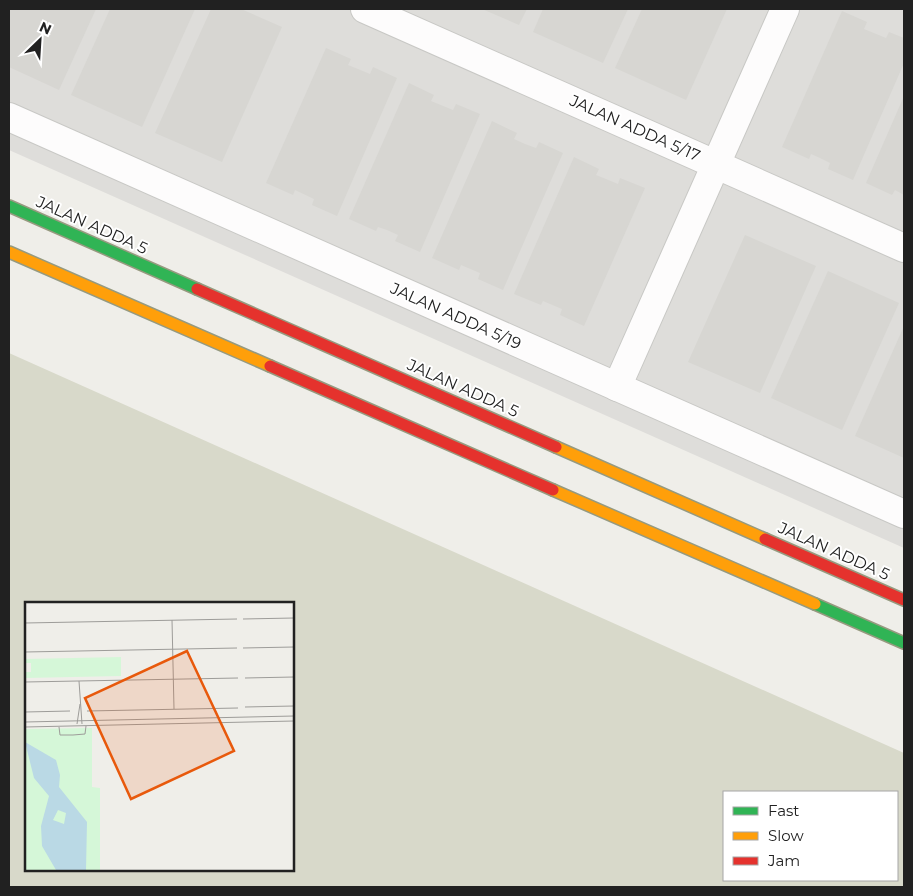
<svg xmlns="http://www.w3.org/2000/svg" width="913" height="896" font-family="Montserrat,sans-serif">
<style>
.residential{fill:#deddda}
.construction{fill:#d8d9ca;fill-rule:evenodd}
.building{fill:#d7d6d2}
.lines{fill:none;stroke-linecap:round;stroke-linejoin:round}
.street-casing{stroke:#c8c8c5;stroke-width:30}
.fast-casing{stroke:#969a7f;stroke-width:14}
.slow-casing{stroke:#969a7f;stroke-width:14}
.jam-casing{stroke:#969a7f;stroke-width:14}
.street{stroke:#fdfcfc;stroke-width:28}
.fast{stroke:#30b455;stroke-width:11}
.slow{stroke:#ff9f0a;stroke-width:11}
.jam{stroke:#e5322d;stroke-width:11}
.labels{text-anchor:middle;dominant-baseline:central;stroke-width:4;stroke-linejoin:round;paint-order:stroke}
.street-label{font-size:16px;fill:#212121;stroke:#fff}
.inset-road{fill:none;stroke:#9d9c99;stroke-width:1}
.view{fill:#e8590c;fill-opacity:0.15;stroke:#e8590c;stroke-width:2.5}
.inset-edge{fill:none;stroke:#212121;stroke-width:2.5}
</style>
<rect width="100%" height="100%" fill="#efeee9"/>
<polygon class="residential" points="9,9 904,9 904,548 9,150"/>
<path class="construction" d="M9,353L904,753V887H9ZM26,604H292V870H26ZM724,792H897V880H724Z"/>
<g class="building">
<polygon points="10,9 96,9 59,90 9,67 9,13"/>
<polygon points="110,9 195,9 142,127 71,95"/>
<polygon points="211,9 241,9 282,27 222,162 155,133"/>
<polygon points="482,9 527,9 519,25"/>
<polygon points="543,9 628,9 603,63 533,32"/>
<polygon points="642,9 727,9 686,100 615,68"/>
<polygon points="842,11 867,22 864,29 886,38 889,32 904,38 904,63 853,180 828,169 830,163 820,158 811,154 809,159 782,147"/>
<polygon points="326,48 351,59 348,65 358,69 370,74 373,67 397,78 337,216 312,205 314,199 295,190 293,195 266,183"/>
<polygon points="409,83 434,95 431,101 453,110 456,104 480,114 420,252 395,241 398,235 387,230 378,227 376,231 349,219"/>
<polygon points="904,96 904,195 895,190 892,195 866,183"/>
<polygon points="492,121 517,133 514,139 525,144 536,148 539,142 563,153 503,290 478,279 480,273 461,265 459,270 432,258"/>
<polygon points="574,157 599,169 596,175 606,179 618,184 620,178 645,188 584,326 560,315 562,309 543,301 541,305 514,294"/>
<polygon points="745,235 816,266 760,393 688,362"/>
<polygon points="828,271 899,303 842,430 771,398"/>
<polygon points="904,326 904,458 855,436"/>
</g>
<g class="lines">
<g class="street-casing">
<g id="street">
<polyline points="365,9 904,248"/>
<polyline points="9,117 904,514"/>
<polyline points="617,387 785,9"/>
</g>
</g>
<g class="fast-casing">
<g id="fast">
<polyline points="9,206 197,289"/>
<polyline points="815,604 904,643"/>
</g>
</g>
<g class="slow-casing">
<g id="slow">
<polyline points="9,252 270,366"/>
<polyline points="556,447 765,539"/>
<polyline points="553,490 815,604"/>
</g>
</g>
<g class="jam-casing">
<g id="jam">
<polyline points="197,289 556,447"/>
<polyline points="270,366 553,490"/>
<polyline points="765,539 904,600"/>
</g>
</g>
<use href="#street" class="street"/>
<use href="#fast" class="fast"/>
<use href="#slow" class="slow"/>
<use href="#jam" class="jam"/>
</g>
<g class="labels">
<g class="street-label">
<text transform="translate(635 128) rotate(24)">JALAN ADDA 5/17</text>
<text transform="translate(92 225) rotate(24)">JALAN ADDA 5</text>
<text transform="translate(456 316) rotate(24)">JALAN ADDA 5/19</text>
<text transform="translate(463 388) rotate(24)">JALAN ADDA 5</text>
<text transform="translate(834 551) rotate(24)">JALAN ADDA 5</text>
</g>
</g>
<g transform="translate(25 602)">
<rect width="269" height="269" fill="#efeee9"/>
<path d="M96,55V74L0,76V70H6V61H0V57ZM67,126V185L75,186V268H0V127Z" fill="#d5f7d8"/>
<path d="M0,140L31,158L35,173L34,185L62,220L61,268H31L17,244L16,224L24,194L9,176ZM33,208L41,211L39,222L28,218Z" fill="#bad9e5" fill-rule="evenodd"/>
<path class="inset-road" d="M218,17L269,16M147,18L149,107M0,21L212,17M218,46L269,45M0,50L212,46M220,76L269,75M54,79L57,122M0,80L213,76M220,105L269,104M62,109L213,106M0,110L45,109M0,120L269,114M52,122L55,102M0,125L269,119M34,125L35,133H48L60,132L61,124"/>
<path class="view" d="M162,49L209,149L106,197L60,96Z"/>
<rect width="269" height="269" class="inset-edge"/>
</g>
<rect width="913" height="896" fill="none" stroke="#212121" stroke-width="20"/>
<rect x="723" y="791" width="175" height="90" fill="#ffffff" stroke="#a6a6a6"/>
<rect x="733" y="807" width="25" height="8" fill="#30b455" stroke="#a6a6a6"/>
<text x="768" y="816" font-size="15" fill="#212121">Fast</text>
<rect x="733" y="832" width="25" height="8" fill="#ff9f0a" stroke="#a6a6a6"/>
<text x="768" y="841" font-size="15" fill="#212121">Slow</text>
<rect x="733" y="857" width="25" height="8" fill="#e5322d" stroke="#a6a6a6"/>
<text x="768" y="866" font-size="15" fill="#212121">Jam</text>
<g transform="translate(40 40) rotate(25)" stroke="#ffffff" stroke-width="4" paint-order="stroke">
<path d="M0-4L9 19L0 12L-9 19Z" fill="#212121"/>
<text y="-8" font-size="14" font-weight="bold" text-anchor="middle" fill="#212121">N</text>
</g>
</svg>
